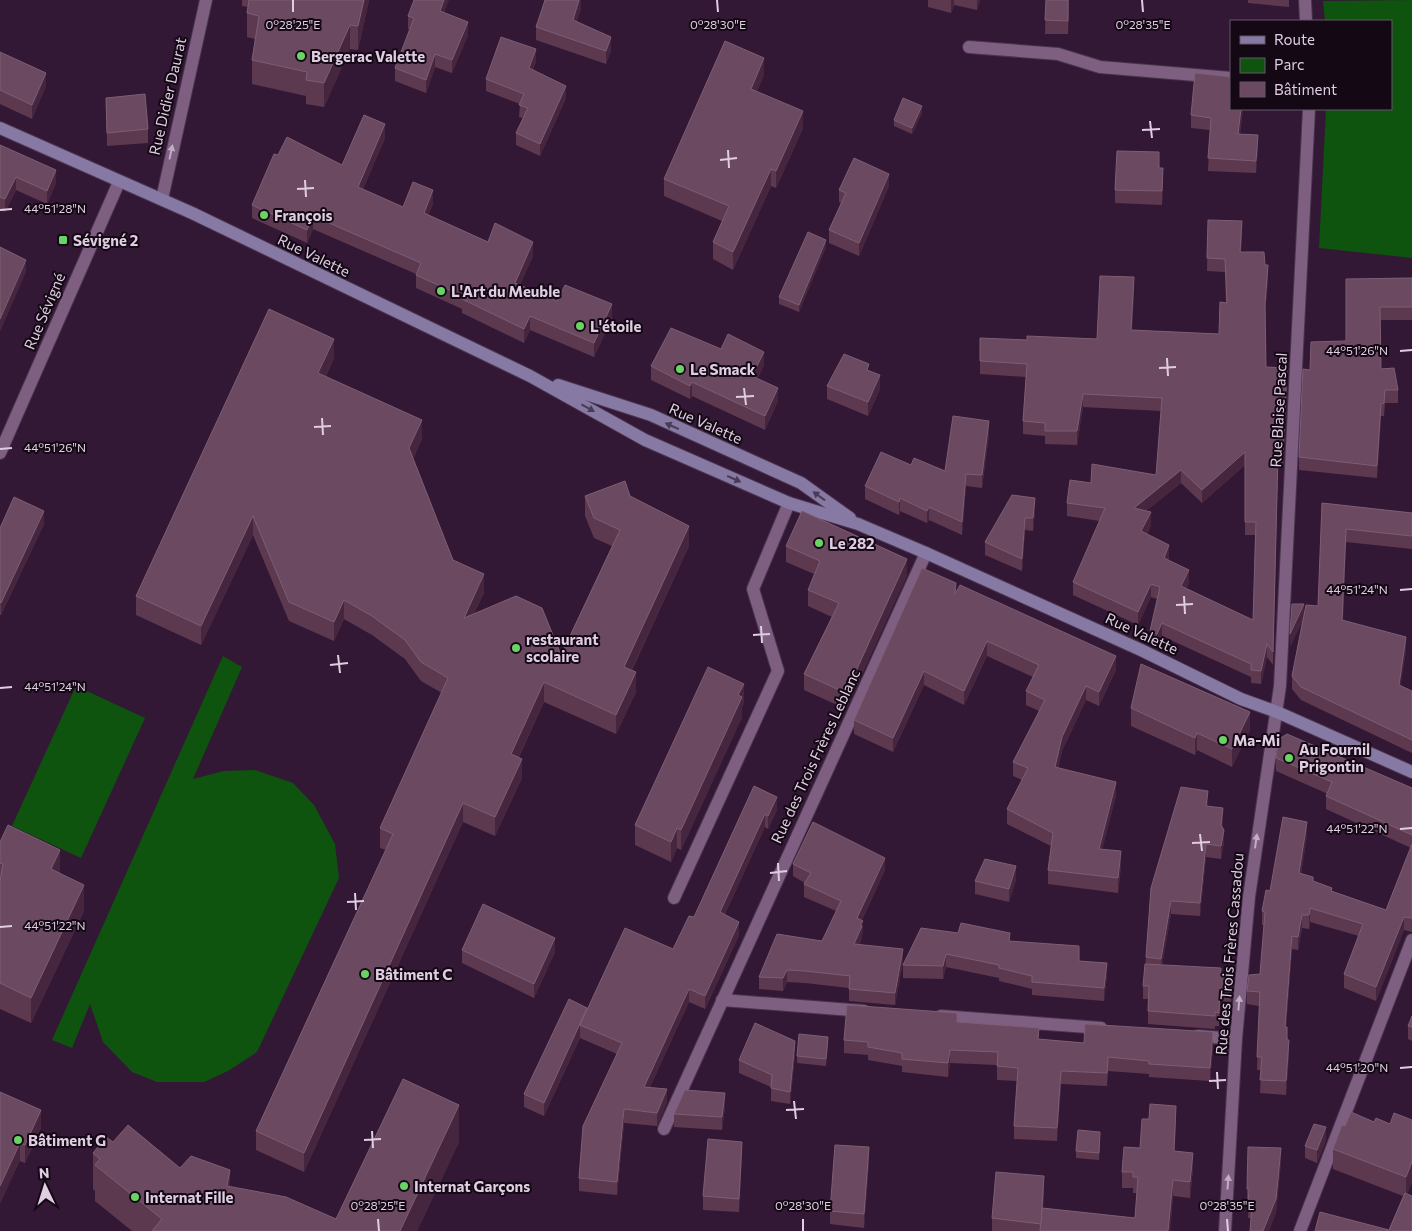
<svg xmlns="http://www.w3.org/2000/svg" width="1412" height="1231" font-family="Commissioner,sans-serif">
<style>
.green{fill:#0e530e}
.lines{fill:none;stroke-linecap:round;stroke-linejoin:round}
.street-casing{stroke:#49334c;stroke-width:14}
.secondary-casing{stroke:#49334c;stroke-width:14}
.street{stroke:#7e5f82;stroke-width:12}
.secondary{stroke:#8679a3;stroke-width:12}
.wall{fill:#5d3950;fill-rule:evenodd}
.shaded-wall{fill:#46253f}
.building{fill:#6b4960;stroke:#7d5e74;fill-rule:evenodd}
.oneway{fill:#c2adc4}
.oneway2{fill:#473b55}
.ticks{fill:none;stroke:#dfcee1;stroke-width:2}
.poi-dot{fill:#69d464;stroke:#140815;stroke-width:2}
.labels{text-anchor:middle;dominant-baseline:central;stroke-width:4;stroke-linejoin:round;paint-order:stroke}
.poi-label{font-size:15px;font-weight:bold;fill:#dfcee1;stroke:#140815;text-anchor:start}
.street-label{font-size:15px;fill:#dfcee1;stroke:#140815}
.ticks-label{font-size:12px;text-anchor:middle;fill:#dfcee1;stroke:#140815;stroke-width:4;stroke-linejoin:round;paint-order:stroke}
</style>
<rect width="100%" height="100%" fill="#331836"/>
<g class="green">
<polygon points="1412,0 1412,258 1319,248 1326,109 1391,109 1391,21 1325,21 1323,1"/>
<polygon points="223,656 242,667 193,779 224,771 255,770 293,783 314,805 335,844 339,878 257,1052 228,1071 204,1082 157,1082 132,1072 103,1042 90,1004 72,1048 52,1040"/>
<polygon points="76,686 145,718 81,858 12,826"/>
</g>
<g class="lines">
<g class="street-casing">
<g id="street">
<polyline points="1305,0 1306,21"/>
<polyline points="969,47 1058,54 1100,67 1231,78"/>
<polyline points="162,199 206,0"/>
<polyline points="0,453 119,182"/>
<polyline points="674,898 778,671 753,589 789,503"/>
<polyline points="722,1000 864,1011"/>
<polyline points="941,1016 1101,1028"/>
<polyline points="1198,1036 1236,1039"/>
<polyline points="664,1129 926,553"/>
<polyline points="1225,1231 1236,1039 1249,897 1280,686 1309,109"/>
<polyline points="1300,1231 1412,940"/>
</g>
</g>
<g class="secondary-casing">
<g id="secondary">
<polyline points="0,128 192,213 530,376 645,440 789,503 858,524 926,553 1141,650 1241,699 1277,712 1412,772"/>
<polyline points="558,385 651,415 801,483 850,518"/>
</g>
</g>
<use href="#street" class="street"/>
<use href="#secondary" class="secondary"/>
</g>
<g class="wall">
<polygon points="242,0 369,0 358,50 350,49 324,107 306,104 306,96 252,84 252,60 255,39 247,37 247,13 248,7 242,6"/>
<polygon points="581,0 581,8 577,21 611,50 606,64 536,40 536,27"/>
<polygon points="928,0 980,0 977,10 954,5 951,13 928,7"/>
<polygon points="1046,0 1069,0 1068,34 1045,34"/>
<polygon points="1248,0 1289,0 1289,7 1248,3"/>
<polygon points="444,13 468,35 452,73 435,67 426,93 395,81 395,68 410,29 408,29 408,16"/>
<polygon points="0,52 46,86 32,119 0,104"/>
<polygon points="536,61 533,70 566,98 540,156 516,145 516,133 523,118 519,117 520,104 486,91 486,79"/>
<polygon points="764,75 757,91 803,128 776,188 771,186 733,270 713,259 713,242 722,221 664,196 664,179"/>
<polygon points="106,98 148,129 148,143 107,146"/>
<polygon points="1243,109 1240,134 1258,147 1256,173 1208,171 1210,130 1191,128 1191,115"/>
<polygon points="922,113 912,134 894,126 894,120"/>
<polygon points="385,138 363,189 403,207 433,204 428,215 488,242 533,256 520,285 557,301 612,318 594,357 530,330 524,343 462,313 462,309 416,288 416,274 313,229 307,243 252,218 252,205 278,155 342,165"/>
<polygon points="0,145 56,183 47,204 16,190 5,212 0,210"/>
<polygon points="1159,168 1163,182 1162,205 1115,203 1115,190"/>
<polygon points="889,186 859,256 829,243 829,230 841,203 839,202 839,190"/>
<path d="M1208,220L1242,234L1241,252L1265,265L1268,278L1265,315L1266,367L1287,381L1283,468H1278L1273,665L1267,657L1261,684L1251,683V677L1162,636L1157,647L1150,644V631L1157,599L1151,597L1138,625L1073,595V582L1100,521L1067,516V503L1091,483L1156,475L1161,411L1083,407L1077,445L1045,444V436L1023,434V421L1026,377L980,374V338L1027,340L1097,339L1134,290L1132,330L1219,334L1226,303L1225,272L1207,271ZM1245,465V535H1255L1253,620L1186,589L1189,583L1168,561L1169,558L1147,534L1151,525L1146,511L1181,483L1202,503Z"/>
<polygon points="826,247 799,312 779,304 779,297"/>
<polygon points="1412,278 1412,320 1380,320 1381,369 1398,390 1398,403 1385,403 1384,416 1381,416 1377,478 1299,470 1299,457 1310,370 1346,341 1346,279"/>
<polygon points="721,349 764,365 757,379 778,401 765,430 692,396 690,399 651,380 651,366"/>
<polygon points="334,358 326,376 422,439 413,459 453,560 484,593 474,613 561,655 612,546 594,538 585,516 585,496 630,496 689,546 632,670 636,692 616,734 544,702 519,757 522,778 495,836 463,822 304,1172 256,1150 256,1131 386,850 380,848 380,828 442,693 421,681 405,659 372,635 344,619 334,641 289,621 253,535 201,645 136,615 136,596"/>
<polygon points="869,371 880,389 868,416 827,399 827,386"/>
<polygon points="989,434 982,488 966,486 962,535 929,520 927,523 900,511 899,515 865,499 865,486 911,465 945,471"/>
<polygon points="1322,503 1412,513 1412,549 1346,542 1343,620 1406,650 1400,686 1412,691 1412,753 1301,700 1292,689 1292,676 1302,622 1290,647 1304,612 1318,606"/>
<polygon points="1035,510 1033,531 1025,530 1022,571 985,555 985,542"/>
<polygon points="44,524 1,615 0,615 0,528"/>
<polygon points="786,546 907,575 846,709 804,690 804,674 832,617 808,606 808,590 814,574 786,562"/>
<polygon points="956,592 1116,670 1099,706 1086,700 1062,751 1058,768 1116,796 1102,849 1121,866 1118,893 1048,884 1048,870 1051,846 1007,824 1007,809 1022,780 1013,776 1013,762 1039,711 1026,705 1026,691 1033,677 987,656 964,705 924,685 893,752 854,734 854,720"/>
<polygon points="744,703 742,707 742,717 681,850 677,848 671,862 635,845 635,825"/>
<polygon points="1131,708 1250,730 1232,767 1197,750 1195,755 1131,726"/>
<polygon points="1276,758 1412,788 1412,932 1404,930 1376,1001 1344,988 1344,974 1359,936 1310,922 1309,929 1302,928 1298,950 1292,949 1286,1027 1289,1054 1286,1095 1260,1093 1261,1070 1257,1070 1259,1006 1247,1004 1247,991 1260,974 1264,925 1262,925 1262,911 1270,891 1307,835 1301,874 1332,891 1386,910 1411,848 1326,809 1326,796 1328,794 1276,771"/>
<polygon points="754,786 777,810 768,829 765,827 725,914 739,935 724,968 705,1009 689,1002 650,1087 667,1102 657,1126 624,1123 617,1195 579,1191 579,1178 617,1054 580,1038 544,1116 524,1107 524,1094 587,1008 673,949 694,917"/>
<polygon points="1208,803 1208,806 1223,821 1222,827 1224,842 1221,859 1206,857 1200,916 1171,914 1162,965 1221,977 1232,990 1231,1002 1220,1001 1219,1026 1215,1026 1215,1029 1148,1024 1148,999 1143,999 1143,986 1146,957"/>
<polygon points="0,842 60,874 84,911 31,1023 0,1009"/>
<polygon points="793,864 885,870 862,920 863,921 862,938 859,945 903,961 895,1005 849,1001 849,988 805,983 787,982 783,991 759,989 759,977 822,941 836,911 804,897 804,884 805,883 793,876"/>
<polygon points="1016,880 1009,902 975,894 975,881"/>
<polygon points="921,928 1010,941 1079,961 1107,976 1104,1001 1032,995 1032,989 999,981 999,978 946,967 943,979 903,978 903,965"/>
<polygon points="462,950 555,952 534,998 462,963"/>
<polygon points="1412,1016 1412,1041 1408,1039 1408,1026"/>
<polygon points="957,1022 1039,1039 1084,1043 1213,1045 1210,1081 1149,1077 1149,1074 1108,1071 1107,1086 1061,1084 1057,1141 1014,1139 1014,1126 1017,1081 997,1080 997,1065 950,1063 948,1077 902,1072 902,1066 868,1060 868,1055 844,1053 844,1040"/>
<polygon points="828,1044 826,1066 797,1063 797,1056"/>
<polygon points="795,1054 790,1104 771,1101 771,1087 739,1073 739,1060"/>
<polygon points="0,1092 41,1128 25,1163 20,1161"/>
<polygon points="725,1107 722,1130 674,1127 674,1114"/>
<polygon points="1412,1120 1412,1182 1407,1194 1412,1231 1315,1231 1389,1230 1403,1196 1333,1169 1333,1149 1345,1126 1374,1122 1390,1124"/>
<polygon points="1176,1122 1174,1151 1193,1169 1190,1198 1173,1196 1170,1231 992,1231 992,1218 1044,1189 1043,1208 1135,1218 1137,1193 1133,1193 1133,1188 1122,1188 1122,1172 1140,1148"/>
<polygon points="1100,1139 1099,1160 1076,1158 1076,1151"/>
<polygon points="1326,1140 1317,1163 1305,1158 1305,1146"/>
<polygon points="113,1142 230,1187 336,1219 459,1142 417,1231 132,1231 95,1201 95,1191 93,1189 93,1153"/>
<polygon points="742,1155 739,1212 703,1210 703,1196"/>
<polygon points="869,1160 864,1228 830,1224 830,1211"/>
<polygon points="1281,1162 1276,1212 1269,1231 1250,1231 1251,1218 1248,1218 1249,1202 1247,1202 1247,1189"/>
</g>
<g class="shaded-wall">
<polygon points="364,0 369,0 358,50 358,26"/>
<polygon points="444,0 449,0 440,24 440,11"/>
<polygon points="579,0 581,0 581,8 573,33 573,20"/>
<polygon points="951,0 954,0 954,5 951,13"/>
<polygon points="977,0 980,0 977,10"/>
<polygon points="468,22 468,35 452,73 452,60"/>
<polygon points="350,25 350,49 324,107 324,83"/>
<polygon points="611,37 611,50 606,64 606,51"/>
<polygon points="536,49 536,61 529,81 529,68"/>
<polygon points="435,54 435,67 426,93 426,80"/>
<polygon points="764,58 764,75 751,106 751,89"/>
<polygon points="46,73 46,86 32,119 32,105"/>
<polygon points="566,86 566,98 540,156 540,144"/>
<polygon points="922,106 922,113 912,134 912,128"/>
<polygon points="1241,109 1243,109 1238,146 1238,134"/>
<polygon points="803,111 803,128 776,188 776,171"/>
<polygon points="385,124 385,138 358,200 358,187"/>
<polygon points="1258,135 1258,147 1256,173 1256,161"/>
<polygon points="1163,168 1163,182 1162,205 1162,191"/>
<polygon points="771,169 771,186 733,270 733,252"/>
<polygon points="56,170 56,183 47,204 47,191"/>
<polygon points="889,174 889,186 859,256 859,243"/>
<polygon points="16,177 16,190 5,212 5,199"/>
<polygon points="433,190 433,204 424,227 424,213"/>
<polygon points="313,216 313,229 307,243 307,230"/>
<polygon points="826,240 826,247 799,312 799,305"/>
<polygon points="533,242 533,256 515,296 515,283"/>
<polygon points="26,260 26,272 0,332 0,319"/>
<polygon points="1268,265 1268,278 1265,317 1265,304"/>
<polygon points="1134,277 1134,290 1131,343 1131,330"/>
<polygon points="612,304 612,318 594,357 594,343"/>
<polygon points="530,316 530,330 524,343 524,329"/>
<polygon points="334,339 334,358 318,392 318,373"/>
<polygon points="764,352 764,365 752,389 752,376"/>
<polygon points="1287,368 1287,381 1283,468 1283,455"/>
<polygon points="880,375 880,389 868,416 868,402"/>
<polygon points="692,382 692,396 690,399 690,386"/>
<polygon points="778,388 778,401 765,430 765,416"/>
<polygon points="1083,394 1083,407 1077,445 1077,431"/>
<polygon points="1381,404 1381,416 1377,478 1377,466"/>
<polygon points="422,420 422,439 409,468 409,448"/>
<polygon points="989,421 989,434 982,488 982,475"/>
<polygon points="1245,452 1245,465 1202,503 1202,490"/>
<polygon points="1181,470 1181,483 1134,521 1134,508"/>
<polygon points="966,474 966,486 962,535 962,522"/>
<polygon points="900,498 900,511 899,515 899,502"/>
<polygon points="1035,498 1035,510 1033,531 1033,518"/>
<polygon points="929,507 929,520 927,523 927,511"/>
<polygon points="44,511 44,524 1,615 1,603"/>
<polygon points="1151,512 1151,525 1141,544 1141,531"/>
<polygon points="253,516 253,535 201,645 201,626"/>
<polygon points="1025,518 1025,530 1022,571 1022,559"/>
<polygon points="689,526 689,546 624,686 624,667"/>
<polygon points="1346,529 1346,542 1342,632 1342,620"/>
<polygon points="1169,545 1169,558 1164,572 1164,558"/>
<polygon points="907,559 907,575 846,709 846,693"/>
<polygon points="1189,570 1189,583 1181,599 1181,586"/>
<polygon points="484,574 484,593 464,637 464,618"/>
<polygon points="1151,584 1151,597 1138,625 1138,612"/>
<polygon points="344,600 344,619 334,641 334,622"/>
<polygon points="1304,604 1304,618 1290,647 1290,634"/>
<polygon points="1162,623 1162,636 1157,647 1157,634"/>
<polygon points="1406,637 1406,650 1399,698 1399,685"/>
<polygon points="987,641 987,656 964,705 964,691"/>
<polygon points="1267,644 1267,657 1261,684 1261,671"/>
<polygon points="1116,656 1116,670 1099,706 1099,692"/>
<polygon points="924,671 924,685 893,752 893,738"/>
<polygon points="636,672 636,692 616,734 616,715"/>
<polygon points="544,682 544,702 511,773 511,754"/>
<polygon points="744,684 744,703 742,707 742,717 681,850 681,830 738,695"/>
<polygon points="1086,686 1086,700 1062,751 1055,782 1055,767 1062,737"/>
<polygon points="1250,712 1250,730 1232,767 1232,749"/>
<polygon points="1197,733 1197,750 1195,755 1195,738"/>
<polygon points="522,759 522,778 495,836 495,817"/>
<polygon points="1116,782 1116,796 1099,863 1099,849"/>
<polygon points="1208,791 1208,803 1206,819 1206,806"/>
<polygon points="777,797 777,810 768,829 768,816"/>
<polygon points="463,803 463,822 304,1172 304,1153"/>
<polygon points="1223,808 1223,821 1221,838 1221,825"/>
<polygon points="765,814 765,827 720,925 720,912"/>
<polygon points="1307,822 1307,835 1299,887 1299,873"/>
<polygon points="677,828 677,848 671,862 671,842"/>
<polygon points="1224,830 1224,842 1221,859 1221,846"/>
<polygon points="1206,844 1206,857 1200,916 1200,903"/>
<polygon points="60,850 60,875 51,869"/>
<polygon points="1121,851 1121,866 1118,893 1118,878"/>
<polygon points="885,858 885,870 857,930 857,918"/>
<polygon points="1016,866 1016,880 1009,902 1009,889"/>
<polygon points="84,885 84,911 31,1023 31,998"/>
<polygon points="1171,901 1171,914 1161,972 1161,959"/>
<polygon points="1310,908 1310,922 1309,929 1309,915"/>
<polygon points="1302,915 1302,928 1298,950 1298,937"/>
<polygon points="1404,917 1404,930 1376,1001 1376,987"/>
<polygon points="863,921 862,938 854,957 854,944 860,925"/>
<polygon points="739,922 739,935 705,1009 705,996"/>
<polygon points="1292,936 1292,949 1285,1041 1285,1027"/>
<polygon points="555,938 555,952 534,998 534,984"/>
<polygon points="903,949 903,961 895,1005 895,993"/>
<polygon points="946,954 946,967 943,979 943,966"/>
<polygon points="1107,963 1107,976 1104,1001 1104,988"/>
<polygon points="787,970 787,982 783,991 783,978"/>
<polygon points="1232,976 1232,990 1231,1002 1231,989"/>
<polygon points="689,989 689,1002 644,1100 644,1087"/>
<polygon points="580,1025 580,1038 544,1116 544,1103"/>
<polygon points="1213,1032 1213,1045 1210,1081 1210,1068"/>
<polygon points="828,1037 828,1044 826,1066 826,1059"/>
<polygon points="1289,1040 1289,1054 1286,1095 1286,1081"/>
<polygon points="795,1041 795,1054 790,1104 790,1092"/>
<polygon points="950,1050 950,1063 948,1077 948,1063"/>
<polygon points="1061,1071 1061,1084 1057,1141 1057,1128"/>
<polygon points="667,1089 667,1102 657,1126 657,1113"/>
<polygon points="725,1093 725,1107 722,1130 722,1117"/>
<polygon points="459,1105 459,1142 417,1231 400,1231"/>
<polygon points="1176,1106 1176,1122 1174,1167 1174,1151"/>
<polygon points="624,1109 624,1123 617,1195 617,1182"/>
<polygon points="41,1110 41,1128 25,1163 25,1145"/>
<polygon points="1326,1127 1326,1140 1317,1163 1317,1150"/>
<polygon points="742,1142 742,1155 739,1212 739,1199"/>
<polygon points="20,1143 20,1161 0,1204 0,1186"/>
<polygon points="869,1147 869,1160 864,1228 864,1214"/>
<polygon points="1281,1148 1281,1162 1276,1212 1269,1231 1263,1231"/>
<polygon points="1193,1153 1193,1169 1190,1198 1190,1182"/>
<polygon points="1412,1162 1412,1182 1406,1197 1406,1177"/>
<polygon points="230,1170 230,1206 227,1186"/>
<polygon points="1044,1176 1044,1189 1041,1231"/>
<polygon points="1173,1180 1173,1196 1170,1231 1168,1231"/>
</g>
<g class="building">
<polygon points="249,0 364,0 358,26 350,25 324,83 306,80 307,72 252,60 259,16 247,13"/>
<polygon points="414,0 444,0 440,11 468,22 452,60 435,54 426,80 395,68 414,18 408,16"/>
<polygon points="545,0 579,0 573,20 611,37 606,51 536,27"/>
<polygon points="1046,0 1068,0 1068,21 1045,20"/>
<polygon points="501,37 536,49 529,68 566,86 540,144 516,133 528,108 519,105 524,94 486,79"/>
<polygon points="725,41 764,58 751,89 803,111 776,171 771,169 733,252 713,242 729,206 664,179"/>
<polygon points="0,52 46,73 32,105 0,90"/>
<polygon points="1195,73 1231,77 1231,109 1241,109 1238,134 1258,135 1256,161 1208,158 1211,118 1191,115"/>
<polygon points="145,94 148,129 107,133 106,98"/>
<polygon points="903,98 922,106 912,128 894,120"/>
<polygon points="364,115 385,124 358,187 403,207 413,182 433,190 424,213 488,242 495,223 533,242 515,283 557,301 565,285 612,304 594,343 530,316 524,329 462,299 463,296 416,275 421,263 313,216 307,230 252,205 274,154 278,155 287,137 342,165"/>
<polygon points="0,145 56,170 47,191 16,177 5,199 0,197"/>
<polygon points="1117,151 1159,152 1159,168 1163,168 1162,191 1115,190"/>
<polygon points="854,158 889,174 859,243 829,230 846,193 839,190"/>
<path d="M1208,220L1242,221L1240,252H1264L1265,265H1268L1265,304L1266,367L1287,368L1283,455L1278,454L1273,652L1267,644L1261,671L1251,670V664L1162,623L1157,634L1150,631L1160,587L1151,584L1138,612L1073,582L1105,508L1067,503L1070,480L1091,483L1092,464L1156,475L1162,398L1083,394L1077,431H1045V423L1023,421L1027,364L980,361V338L1027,340V336L1097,339L1100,276L1134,277L1131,330L1219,334L1220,302L1227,303L1225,259L1207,258ZM1245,452V522H1256L1253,620L1181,586L1189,570L1164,558L1169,545L1141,531L1151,512L1134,508L1181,470L1202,490Z"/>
<polygon points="808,232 826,240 799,305 779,297"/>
<polygon points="0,247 26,260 0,319"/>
<polygon points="1412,278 1412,307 1380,307 1381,369 1394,368 1398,390 1385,390 1384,403 1381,404 1377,466 1299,457 1303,369 1310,370 1311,342 1346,341 1346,279"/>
<polygon points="269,309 334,339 318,373 422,420 409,448 453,560 484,574 464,618 516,596 542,608 561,655 620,530 594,518 585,496 625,481 630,496 689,526 624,667 636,672 616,715 544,682 511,754 522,759 495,817 463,803 304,1153 256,1131 393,834 380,828 448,678 421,662 405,640 372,616 344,600 334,622 289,602 253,516 201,626 136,596"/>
<polygon points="671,328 721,349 728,334 764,352 752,376 778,388 765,416 692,382 690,386 651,366"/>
<polygon points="844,354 869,364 867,370 880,375 868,402 827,386"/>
<polygon points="953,416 989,421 982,475 966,474 962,522 929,507 927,511 900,498 899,502 865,486 881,452 911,465 914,458 945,471"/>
<polygon points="1012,495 1035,498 1033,518 1025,518 1022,559 985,542"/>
<polygon points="14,497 44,511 1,603 0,602 0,528"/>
<polygon points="1322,503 1412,513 1412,536 1346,529 1342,620 1406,637 1399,685 1412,691 1412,740 1301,687 1292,676 1306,605 1318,606"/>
<polygon points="802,511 907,559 846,693 804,674 839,603 808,590 820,561 786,546"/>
<polygon points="922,568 956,583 955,594 960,585 1116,656 1099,692 1086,686 1062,737 1055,767 1116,782 1099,849 1121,851 1118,878 1048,870 1053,833 1007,809 1028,768 1013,762 1045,700 1026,691 1039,665 987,641 964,691 924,671 893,738 854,720"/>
<polygon points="1292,604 1304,604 1290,634"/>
<polygon points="1141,664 1250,712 1232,749 1197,733 1195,738 1131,708"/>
<polygon points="708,667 744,684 738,695 742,697 681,830 677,828 671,842 635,825"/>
<polygon points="1287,734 1412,788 1412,835 1326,796 1332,782 1276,758 1279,739"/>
<polygon points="754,786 777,797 768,816 765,814 720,912 739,922 724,955 705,996 689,989 644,1087 667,1089 657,1113 624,1109 617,1182 579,1178 583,1126 622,1043 580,1025 625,928 673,949 689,916 694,917"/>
<polygon points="1181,787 1208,791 1206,806 1223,808 1221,825 1224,830 1221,846 1206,844 1200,903 1171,901 1161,959 1146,957 1151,888"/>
<polygon points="1283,817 1307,822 1299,873 1313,877 1313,881 1332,888 1331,891 1386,910 1412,844 1412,918 1404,917 1376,987 1344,974 1363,924 1310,908 1309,915 1302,915 1298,937 1292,936 1285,1027 1287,1027 1287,1040 1289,1040 1286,1081 1260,1080 1262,1057 1257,1057 1260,992 1247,991 1249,975 1260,974 1265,912 1262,911 1266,890 1270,891"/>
<polygon points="813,822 885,858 857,918 863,921 860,925 862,926 854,944 903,949 895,993 849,989 850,976 805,971 787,970 783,978 759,977 777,934 822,941 841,901 804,884 811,873 793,864"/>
<polygon points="8,825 60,850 51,869 84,885 31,998 0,983 0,881 3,864 0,863 0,842"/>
<polygon points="985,859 1016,866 1009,889 975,881"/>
<polygon points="483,904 555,938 534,984 462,950"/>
<polygon points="961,923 1010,933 1009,941 1079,946 1079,961 1107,963 1104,988 1032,982 1032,976 999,968 999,965 946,954 943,966 903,965 921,928 958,933"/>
<polygon points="1145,964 1221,968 1221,977 1232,976 1231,989 1220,988 1219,1013 1215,1012 1215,1016 1148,1011 1149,986 1143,986"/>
<polygon points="569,999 587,1008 544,1103 524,1094"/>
<polygon points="847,1005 957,1013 957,1022 1039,1028 1038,1039 1084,1043 1085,1024 1213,1032 1210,1068 1149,1064 1149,1061 1108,1057 1107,1073 1061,1071 1057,1128 1014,1126 1018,1068 997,1066 998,1052 950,1050 948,1063 902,1059 902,1053 868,1047 868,1042 844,1040"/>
<polygon points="1412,1016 1412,1027 1408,1026"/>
<polygon points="755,1023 795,1041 790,1092 771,1088 772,1075 739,1060"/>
<polygon points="799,1034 828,1037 826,1059 797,1056"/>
<polygon points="403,1079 459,1105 400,1231 152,1231 162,1219 95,1165 100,1159 93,1153 106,1137 113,1142 128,1125 180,1168 191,1156 230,1170 227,1186 286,1197 336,1219"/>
<polygon points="685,1090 725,1093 722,1117 674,1114"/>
<polygon points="0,1092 41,1110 25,1145 20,1143 0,1186"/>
<polygon points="1150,1104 1176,1106 1174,1151 1193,1153 1190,1182 1173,1180 1168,1231 1040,1231 1042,1208 1135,1218 1138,1177 1133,1177 1133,1172 1122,1172 1124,1147 1140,1148 1142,1119 1149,1119"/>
<polygon points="1351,1112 1374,1122 1376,1118 1390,1124 1394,1113 1412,1120 1412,1162 1406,1177 1333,1149 1342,1125 1345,1126"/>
<polygon points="1314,1124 1326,1127 1317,1150 1305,1146"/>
<polygon points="1078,1130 1100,1132 1099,1153 1076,1151"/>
<polygon points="708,1139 742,1142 739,1199 703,1196"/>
<polygon points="835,1145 869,1147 864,1214 830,1211"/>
<polygon points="1248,1147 1281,1148 1276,1199 1263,1231 1250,1231 1252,1205 1248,1205 1249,1189 1247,1189"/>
<polygon points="996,1172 1044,1176 1041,1224 992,1218"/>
<polygon points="1405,1193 1412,1196 1412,1231 1315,1231 1320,1212 1389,1230"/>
</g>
<defs><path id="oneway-solid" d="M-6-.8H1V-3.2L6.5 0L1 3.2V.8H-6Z" transform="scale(1.25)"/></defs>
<g class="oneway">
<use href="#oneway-solid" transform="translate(171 152) rotate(-78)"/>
<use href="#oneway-solid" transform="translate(1256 841) rotate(-82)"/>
<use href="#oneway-solid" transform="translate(1239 1003) rotate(-85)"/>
<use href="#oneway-solid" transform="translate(1228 1182) rotate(-86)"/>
</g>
<g class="oneway2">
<use href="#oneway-solid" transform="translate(588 408) rotate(29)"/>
<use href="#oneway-solid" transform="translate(672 426) rotate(-156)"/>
<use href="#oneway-solid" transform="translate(734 479) rotate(24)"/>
<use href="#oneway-solid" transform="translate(819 496) rotate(-144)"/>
</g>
<path class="ticks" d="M293,0V12M717,0L718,12M1142,0L1143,12M1150,121L1152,138M1142,130L1160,129M728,150L729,168M720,160L737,158M305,180L306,197M297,189L314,188M0,210L12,209M1400,351L1412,350M1167,358L1168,376M1159,368L1176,367M744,388L746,405M736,397L754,396M322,418L323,435M314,427L331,426M0,449L12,448M1400,590L1412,589M1184,596L1185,614M1176,605L1193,604M761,626L762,643M753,635L770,634M338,655L340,673M330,665L348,663M0,688L12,687M1400,829L1412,828M1200,834L1202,851M1192,843L1210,842M778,863L779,881M770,873L787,871M355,893L356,910M347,902L364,901M0,927L12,926M1400,1068L1412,1067M1217,1072L1218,1089M1209,1081L1226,1080M794,1101L796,1119M786,1110L804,1109M372,1131L373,1148M364,1140L381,1139M378,1219L379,1231M803,1219V1231M1227,1219L1228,1231"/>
<g class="poi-dot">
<circle cx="301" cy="56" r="5"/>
<circle cx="264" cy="215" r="5"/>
<rect x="58" y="235" width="10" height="10" rx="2.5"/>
<circle cx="441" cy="291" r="5"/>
<circle cx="580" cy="326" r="5"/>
<circle cx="680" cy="369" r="5"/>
<circle cx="819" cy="543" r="5"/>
<circle cx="516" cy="648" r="5"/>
<circle cx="1223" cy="740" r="5"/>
<circle cx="1289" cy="758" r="5"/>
<circle cx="365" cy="974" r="5"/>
<circle cx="18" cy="1140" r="5"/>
<circle cx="404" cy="1186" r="5"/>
<circle cx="135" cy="1197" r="5"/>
</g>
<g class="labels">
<g class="poi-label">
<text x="311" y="56">Bergerac Valette</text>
<text x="274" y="215">François</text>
<text x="73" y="240">Sévigné 2</text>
<text x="451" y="291">L'Art du Meuble</text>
<text x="590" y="326">L'étoile</text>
<text x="690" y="369">Le Smack</text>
<text x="829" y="543">Le 282</text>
<text x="526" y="639">restaurant<tspan x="526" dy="17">scolaire</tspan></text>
<text x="1233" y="740">Ma-Mi</text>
<text x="1299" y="749">Au Fournil<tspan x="1299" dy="17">Prigontin</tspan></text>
<text x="375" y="974">Bâtiment C</text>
<text x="28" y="1140">Bâtiment G</text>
<text x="414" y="1186">Internat Garçons</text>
<text x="145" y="1197">Internat Fille</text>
</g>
<g class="street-label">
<text transform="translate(167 96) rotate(-77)">Rue Didier Daurat</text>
<text transform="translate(314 255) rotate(26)">Rue Valette</text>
<text transform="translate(44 311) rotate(-67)">Rue Sévigné</text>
<text transform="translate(1278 410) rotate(-87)">Rue Blaise Pascal</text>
<text transform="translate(706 423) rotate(24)">Rue Valette</text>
<text transform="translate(1142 633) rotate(25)">Rue Valette</text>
<text transform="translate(815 756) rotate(-65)">Rue des Trois Frères Leblanc</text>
<text transform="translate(1229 954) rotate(-85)">Rue des Trois Frères Cassadou</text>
</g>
</g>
<g class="ticks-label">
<text x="293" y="29">0°28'25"E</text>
<text x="718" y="29">0°28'30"E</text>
<text x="1143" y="29">0°28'35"E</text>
<text x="55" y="213">44°51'28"N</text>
<text x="1357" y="355">44°51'26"N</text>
<text x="55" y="452">44°51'26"N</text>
<text x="1357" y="594">44°51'24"N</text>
<text x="55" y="691">44°51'24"N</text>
<text x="1357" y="833">44°51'22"N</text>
<text x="55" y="930">44°51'22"N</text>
<text x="1357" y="1072">44°51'20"N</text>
<text x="378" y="1210">0°28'25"E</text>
<text x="803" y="1210">0°28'30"E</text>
<text x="1227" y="1210">0°28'35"E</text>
</g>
<rect x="1230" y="20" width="162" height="90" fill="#140815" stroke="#655767"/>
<rect x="1240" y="36" width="25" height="8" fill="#8679a3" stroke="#655767"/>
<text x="1274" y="45" font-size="15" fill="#dfcee1">Route</text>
<rect x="1240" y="58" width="25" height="15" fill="#0e530e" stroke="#655767"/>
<text x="1274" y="70" font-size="15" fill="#dfcee1">Parc</text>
<rect x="1240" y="82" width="25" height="15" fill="#6b4960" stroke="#655767"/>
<text x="1274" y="95" font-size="15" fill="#dfcee1">Bâtiment</text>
<g transform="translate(45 1186) rotate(356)" stroke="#140815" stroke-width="4" paint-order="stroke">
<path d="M0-4L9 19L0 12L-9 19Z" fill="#dfcee1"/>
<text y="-8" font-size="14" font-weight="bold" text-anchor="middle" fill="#dfcee1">N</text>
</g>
</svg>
